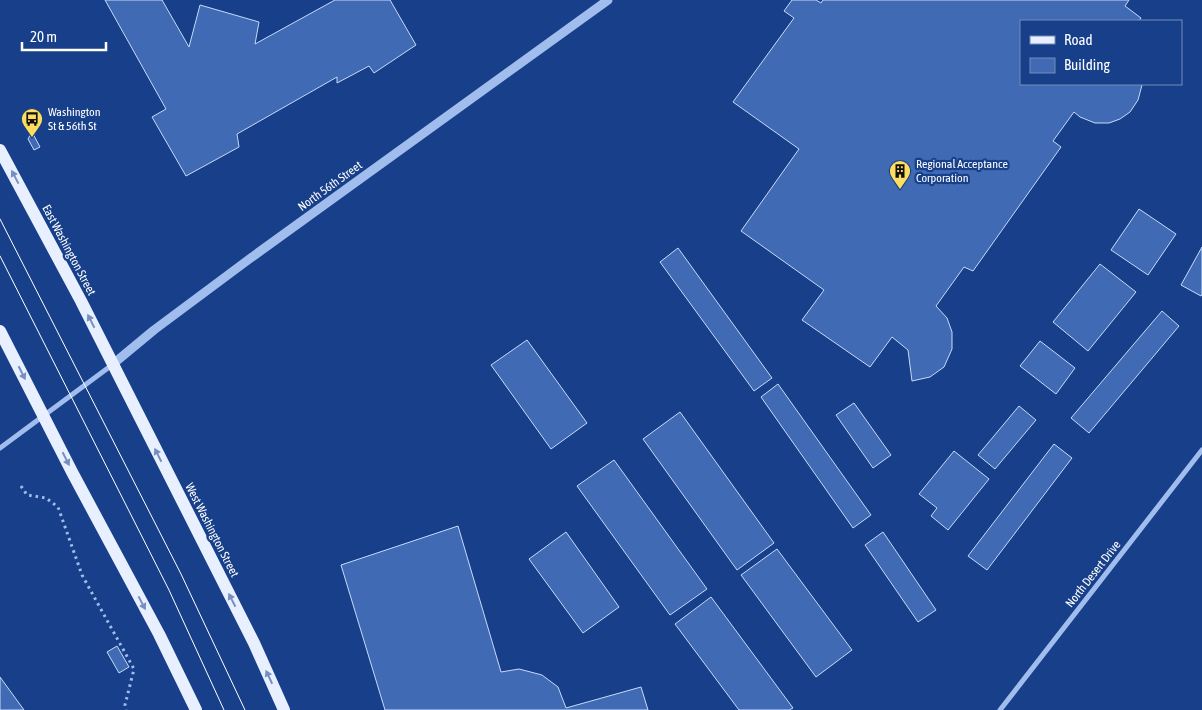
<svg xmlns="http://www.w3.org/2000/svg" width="1202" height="710" font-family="'Asap Condensed',sans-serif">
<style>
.building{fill:#406ab3;stroke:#c7dafa}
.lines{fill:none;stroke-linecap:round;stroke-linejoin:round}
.path{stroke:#a1bdee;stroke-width:3;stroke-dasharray:2.5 4;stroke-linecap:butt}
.minor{stroke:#a1bdee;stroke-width:5}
.tertiary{stroke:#a1bdee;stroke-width:9}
.primary{stroke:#e8efff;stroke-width:12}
.tram{stroke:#fff;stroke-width:1}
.oneway{fill:#768fbf}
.labels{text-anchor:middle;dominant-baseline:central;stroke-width:4.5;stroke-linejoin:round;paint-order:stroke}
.poi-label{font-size:12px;fill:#fff;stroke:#18408a;text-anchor:start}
.street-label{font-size:12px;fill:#fff;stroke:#18408a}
</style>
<rect width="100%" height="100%" fill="#18408a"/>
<g class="building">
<polygon points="105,0 162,0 189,47 200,5 259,22 255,44 335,0 390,0 416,45 374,73 369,66 337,83 337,77 237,134 239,147 186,176 152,117 166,109"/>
<polygon points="792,0 816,0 821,3 823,0 1129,0 1125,6 1141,18 1139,21 1021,21 1021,84 1142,84 1142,85 1138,100 1130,112 1120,119 1109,123 1095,123 1080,117 1074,112 1053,141 1061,147 973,271 964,267 936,306 947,318 952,332 952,349 944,367 930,377 912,381 908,350 892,337 870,367 802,320 824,290 741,231 799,149 733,102 794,18 784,11"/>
<polygon points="32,132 40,147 34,150 28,139"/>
<polygon points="1139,209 1176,234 1148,275 1111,250"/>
<polygon points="1202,247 1202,294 1201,296 1181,285"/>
<polygon points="678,248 772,378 754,391 660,262"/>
<polygon points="1100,264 1136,292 1088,351 1053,322"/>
<polygon points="1162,311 1179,326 1089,433 1071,418"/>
<polygon points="527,340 587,423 551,449 491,365"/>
<polygon points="1040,341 1075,368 1056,394 1020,366"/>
<polygon points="778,384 871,515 853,528 761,397"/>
<polygon points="854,403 891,455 873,468 836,415"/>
<polygon points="1019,406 1036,420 995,469 978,455"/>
<polygon points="680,412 774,543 737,570 643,439"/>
<polygon points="1054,444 1072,458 987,570 968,556"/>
<polygon points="954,451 989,479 948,530 931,516 937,508 919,494"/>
<polygon points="614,460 707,589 670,615 577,486"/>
<polygon points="458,526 501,672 519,669 542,675 558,687 566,708 641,687 648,710 385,710 341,565"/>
<polygon points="566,532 619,607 583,633 529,559"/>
<polygon points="883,532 936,610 918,622 865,545"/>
<polygon points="777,549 852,650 816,677 741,575"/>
<polygon points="711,597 793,708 789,710 739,710 675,624"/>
<polygon points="117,646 129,667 119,673 107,652"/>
<polygon points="0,677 24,710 0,710"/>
</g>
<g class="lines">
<polyline class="path" points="21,486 27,495 46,498 58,507 82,575 134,669 125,705 126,710"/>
<g class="minor">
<polyline points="0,448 112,365"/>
<polyline points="1000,710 1202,450"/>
</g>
<polyline class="tertiary" points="113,364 154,330 248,260 608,0"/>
<g class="primary">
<polyline points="0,150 81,301 254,643 284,710"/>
<polyline points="0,331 72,472 159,634 196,710"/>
</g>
<g class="tram">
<polyline points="0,219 181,574 245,710"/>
<polyline points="0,256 169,590 224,710"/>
</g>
</g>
<defs><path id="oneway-solid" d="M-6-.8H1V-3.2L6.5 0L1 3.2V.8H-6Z" transform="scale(1.25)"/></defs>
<g class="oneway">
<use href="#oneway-solid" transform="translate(15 177) rotate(-118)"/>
<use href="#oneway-solid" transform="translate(91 321) rotate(-117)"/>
<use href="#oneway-solid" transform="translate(22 373) rotate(63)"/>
<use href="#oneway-solid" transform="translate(158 455) rotate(-117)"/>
<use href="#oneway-solid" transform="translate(66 459) rotate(63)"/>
<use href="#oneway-solid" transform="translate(232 600) rotate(-117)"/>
<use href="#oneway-solid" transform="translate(142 603) rotate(62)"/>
<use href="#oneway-solid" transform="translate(269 677) rotate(-115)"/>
</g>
<defs>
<g id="bus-pin" transform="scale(1.125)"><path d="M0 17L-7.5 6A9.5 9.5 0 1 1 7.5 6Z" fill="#ffdd5e" stroke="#18408a"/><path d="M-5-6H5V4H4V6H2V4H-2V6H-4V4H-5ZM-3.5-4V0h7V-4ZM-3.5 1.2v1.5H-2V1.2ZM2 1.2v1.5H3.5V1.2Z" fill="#111"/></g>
<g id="building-pin" transform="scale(1.125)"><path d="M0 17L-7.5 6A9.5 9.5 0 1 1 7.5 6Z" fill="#ffdd5e" stroke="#18408a"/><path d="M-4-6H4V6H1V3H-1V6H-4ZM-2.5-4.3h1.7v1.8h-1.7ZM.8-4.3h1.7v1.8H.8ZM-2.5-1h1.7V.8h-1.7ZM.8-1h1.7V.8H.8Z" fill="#111"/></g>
</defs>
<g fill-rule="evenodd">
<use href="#bus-pin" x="32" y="119"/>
<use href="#building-pin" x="900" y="171"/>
</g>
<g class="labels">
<g class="poi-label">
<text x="48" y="112">Washington<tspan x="48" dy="14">St &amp; 56th St</tspan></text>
<text x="916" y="164">Regional Acceptance<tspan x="916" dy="14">Corporation</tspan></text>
</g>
<g class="street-label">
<text transform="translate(330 186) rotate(-36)">North 56th Street</text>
<text transform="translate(69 250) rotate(62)">East Washington Street</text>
<text transform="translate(212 530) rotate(63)">West Washington Street</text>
<text transform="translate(1093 574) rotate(-52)">North Desert Drive</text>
</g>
</g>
<rect x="1020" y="20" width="162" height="65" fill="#18408a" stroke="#748cb9"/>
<rect x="1030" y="36" width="25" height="8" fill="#e8efff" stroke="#748cb9"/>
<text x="1064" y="45" font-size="15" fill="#ffffff">Road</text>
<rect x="1030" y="58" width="25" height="15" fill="#406ab3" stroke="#748cb9"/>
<text x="1064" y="70" font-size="15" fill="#ffffff">Building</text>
<path d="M22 42v8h84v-8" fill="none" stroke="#ffffff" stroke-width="2.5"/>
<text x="30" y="42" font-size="15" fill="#ffffff" stroke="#18408a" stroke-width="4" paint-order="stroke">20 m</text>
</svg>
